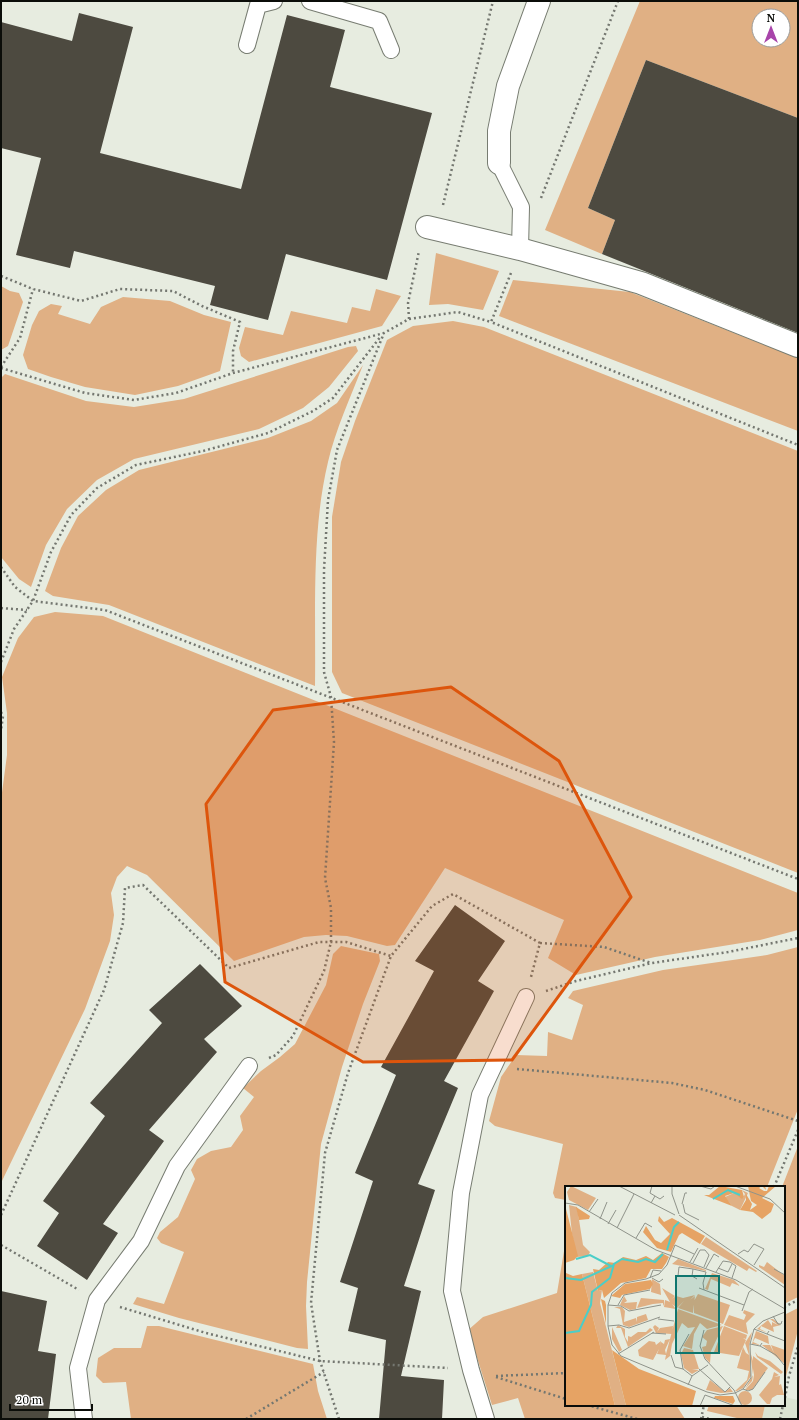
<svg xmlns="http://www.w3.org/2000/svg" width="799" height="1420" font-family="'PT Serif',serif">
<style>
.built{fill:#dbe4d1}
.green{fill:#e0b084;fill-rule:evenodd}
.building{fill:#4d4a40}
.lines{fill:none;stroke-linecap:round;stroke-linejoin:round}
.lane-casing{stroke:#777c71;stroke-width:18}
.street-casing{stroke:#777c71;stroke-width:24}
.path{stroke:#747770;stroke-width:2.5;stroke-dasharray:2 3;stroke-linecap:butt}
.lane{stroke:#fff;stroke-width:16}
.street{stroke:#fff;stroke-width:22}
.marked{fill:#dd550c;fill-opacity:0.2;stroke:#dd550c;stroke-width:3;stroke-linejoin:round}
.inset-river{fill:none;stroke:#4bcec8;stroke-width:2}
.inset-road{fill:none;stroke:#8f938a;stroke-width:1}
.view{fill:#0f766e;fill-opacity:0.15;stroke:#0f766e;stroke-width:2}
.inset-edge{fill:none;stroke:#0b0d09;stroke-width:2}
</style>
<rect width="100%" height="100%" fill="#e7ece0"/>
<polygon class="built" points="784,1397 798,1400 798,1419 762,1419 765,1405 784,1405"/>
<g class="green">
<path d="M640,1H798V118L646,60L588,208L615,220L602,254L545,230ZM759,16H783V40H759Z"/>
<polygon points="436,253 499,271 483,310 448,304 429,305"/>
<polygon points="513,280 630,292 798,358 798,431 499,316"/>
<polygon points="1,286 10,291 19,293 23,302 8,346 1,350"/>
<polygon points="376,289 401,296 382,326 249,362 241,356 239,348 245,327 283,335 291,311 347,323 352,307 370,311"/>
<polygon points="123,297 170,301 204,315 231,322 220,371 178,386 135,395 85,387 51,377 28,369 23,355 32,325 39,311 51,304 62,306 58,314 90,324 101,307"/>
<polygon points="453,321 484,327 798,451 798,873 342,693 332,672 332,517 341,462 355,421 387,340 413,326"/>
<polygon points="356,346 358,351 329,387 303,408 259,429 134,459 97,480 67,509 46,545 31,587 19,579 1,557 1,378 5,374 86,401 134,407 184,399 348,347"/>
<path d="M363,365C351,396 335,431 328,462C311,533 316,614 315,686L109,605L53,596L45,591L61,548L78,516L106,490L139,470L268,438L311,421L337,403Z"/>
<polygon points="55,612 103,616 798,893 798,930 760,940 655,957 576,975 548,958 564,920 445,868 395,945 387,946 347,936 326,935 304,937 234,961 147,875 127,866 117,877 111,893 114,915 110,941 85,1009 1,1183 1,800 7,755 7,713 2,677 18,638 34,617"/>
<polygon points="341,946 379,954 380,961 363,1004 342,1067 321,1144 307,1282 306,1306 308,1349 297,1348 179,1318 133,1304 137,1297 164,1304 184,1252 161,1243 157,1238 160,1232 178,1217 195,1179 191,1170 197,1159 211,1151 231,1147 243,1130 240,1116 254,1097 243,1088 261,1071 280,1057 295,1044 326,985 333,954"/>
<polygon points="798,947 798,1109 767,1187 566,1187 566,1200 555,1198 553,1193 563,1144 495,1126 489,1121 501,1077 516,1055 547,1056 548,1032 572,1040 583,1005 568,998 573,991 663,970 767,955"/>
<polygon points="798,1146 798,1297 784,1304 784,1187 782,1187"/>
<polygon points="566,1239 566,1405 676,1405 685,1419 525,1419 518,1398 492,1405 474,1348 467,1331 483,1317 557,1293"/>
<polygon points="798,1308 798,1330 784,1384 784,1315"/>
<polygon points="147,1326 159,1326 313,1364 318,1391 327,1419 131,1419 126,1382 103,1383 96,1376 98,1358 114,1348 141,1348"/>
<polygon points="709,1405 765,1405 762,1419 741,1419 707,1411"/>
</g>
<g class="building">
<polygon points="79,13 133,27 100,153 241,189 287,15 345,30 330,87 432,113 387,280 286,254 268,320 210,305 215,286 74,251 70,268 16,255 41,158 1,148 1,22 72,41"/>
<polygon points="646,60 798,118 798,333 602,254 615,220 588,208"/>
<polygon points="455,905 505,941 478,981 494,991 444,1081 458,1088 418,1184 435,1190 404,1286 421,1291 401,1376 444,1380 442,1419 379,1419 386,1340 348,1331 358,1288 340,1282 373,1181 355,1173 396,1075 381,1067 434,971 415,961"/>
<polygon points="200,964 242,1006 204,1039 217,1052 149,1130 164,1141 103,1224 118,1233 87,1280 37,1246 59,1213 43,1201 105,1116 90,1103 162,1023 149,1010"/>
<polygon points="1,1291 47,1301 38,1351 56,1354 48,1419 1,1419"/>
</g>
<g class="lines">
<g class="lane-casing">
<g id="lane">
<polyline points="310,1 379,21 391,50"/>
<polyline points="247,45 258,5 274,1"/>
<polyline points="499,163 521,207 520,249"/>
<polyline points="84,1419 78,1368 97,1300 141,1241 177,1166 249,1066"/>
<polyline points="486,1419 471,1370 452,1291 461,1193 480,1095 526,997"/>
</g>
</g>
<g class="street-casing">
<g id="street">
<polyline points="499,163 499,131 508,86 539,1"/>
<polyline points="427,227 520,249 641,283 798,346"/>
</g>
</g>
<g class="path">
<polyline points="541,198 618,1"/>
<polyline points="443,205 493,1"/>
<polyline points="511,273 491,322 798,445"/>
<polyline points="1,276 33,289 81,301 120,289 173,291 202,306 240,322 233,351 233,373"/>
<polyline points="409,319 408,303 419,251"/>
<polyline points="1,367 20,338 33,289"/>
<polyline points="1,368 85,393 134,400 176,393 233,373 384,333 409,319 458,312 491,322"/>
<polyline points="1,567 15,587 33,601 105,610 798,879"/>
<polyline points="1,608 27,610"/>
<polyline points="1,662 14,629 33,601 51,552 71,515 97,488 136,465 203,451 268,433 313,411 333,398 381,336"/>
<polyline points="1,712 3,716 1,730"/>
<polyline points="540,943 604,947 651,963"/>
<polyline points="546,991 576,981 652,963 728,952 798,938"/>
<polyline points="269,1058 276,1055 293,1036 324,971 331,942 331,908 325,878 334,742 331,697 324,672 324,570 328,500 337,450 384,333"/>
<polyline points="517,1069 672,1083 705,1090 798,1121"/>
<polyline points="774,1187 798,1130"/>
<polyline points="1,1215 104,990 123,923 125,888 143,885 229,968 319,942 346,942 391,956"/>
<polyline points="1,1245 79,1290"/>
<polyline points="120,1307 206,1333 320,1361 448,1368"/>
<polyline points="784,1307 798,1300"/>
<polyline points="496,1376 566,1373"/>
<polyline points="496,1377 566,1399"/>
<polyline points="784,1403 789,1376 798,1346"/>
<polyline points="587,1405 637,1419"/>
<polyline points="702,1417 710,1419"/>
<polyline points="246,1419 324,1372"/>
<polyline points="339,1419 320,1361 311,1303 325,1153 348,1073 391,956 432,906 453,894 540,943 531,977"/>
<polyline points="701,1419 704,1405"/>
<polyline points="780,1419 783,1405"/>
</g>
<use href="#lane" class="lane"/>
<use href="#street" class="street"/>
</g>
<path class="marked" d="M451,687L559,761L631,897L512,1060L363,1062L225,982L206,804L273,710Z"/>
<g transform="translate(565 1186)">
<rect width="220" height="220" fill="#e7ece0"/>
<path d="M6,0L31,12L23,24L4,14L2,6ZM177,4L183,7L175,24L167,20L160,11L169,7L178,12L180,8ZM4,19L12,21L18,59L25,66L23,70L12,71L7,48ZM141,51L192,85L191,86L184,82L182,85L136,58ZM113,73L141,84V85L107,78ZM202,76L220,90V99L194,81V79L199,81ZM28,86L33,105L37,104L35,117L61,220H50L17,88ZM147,87L169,94L175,100L167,97L165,101L146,93L143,104L140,103ZM87,93L95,98L96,109L86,106ZM97,102L110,110L107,113L111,110L118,112L130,109L125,114L130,110L128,127L113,122L119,115L112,122L107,118L111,123L99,121L100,114L105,116ZM133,108L165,119L158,138L129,127V115ZM59,110L62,115L59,117L72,116L71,123L65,124L55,119ZM76,112L99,114V118L98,120V117L88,118L72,122ZM49,121H57L60,125L59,136L71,132L72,136V131L81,128L83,134L64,141L58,139L55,123ZM113,123L157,139L142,143L135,137L129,148L127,163L118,160L130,141L123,142L117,137L107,158L105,170L100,174L101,169L92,168L94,163L88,174L74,170L73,164L84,155L90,156L91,159L96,155L95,160L96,156L99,158L100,154L105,153L100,164L101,168ZM179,124L190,128L181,137L183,148L159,139L164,129L179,134L181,129L178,127ZM205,133H208L216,139L208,141L209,146L196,140L195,143L203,147L192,143L203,134L207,140V136L213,139ZM53,139L60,143V151L63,156V150L66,151L73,146H81L85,142L88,144L63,161L56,142H51ZM90,139L94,142L92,146L95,142L108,140L107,148L91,147L88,141ZM158,140L146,165L145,177L140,172L137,161L141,160L142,155L137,151L142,144ZM159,140L182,149L181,153L178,152L181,154L174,170L149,166ZM47,141L57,164L54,166L47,153ZM191,145L203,150L204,158L190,152L188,156L195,159L187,158ZM187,146L184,160L186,190L178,202L172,205H170L182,194L184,185L172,182L178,161L181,167L184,169L180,157ZM197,159H205L209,167L206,159L220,164V178ZM119,162L128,164L134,183H127L134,184L127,188L119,182L116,168ZM185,165L188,175V170L203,182L187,204H180L188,195L189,189V183L187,195L180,203L188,189ZM190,166L193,170L205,175L218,186L216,188L192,171ZM209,186L214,189L209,191L215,190L214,199L216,198L219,209H212L207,212L205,218H202L194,209L207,193ZM145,194L160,206L165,202L168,206L156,207L141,204ZM173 212a7 7 0 1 1 14 0a7 7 0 1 1-14 0Z" fill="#e0b084"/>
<path d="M155,0L177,4L179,11L177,13L169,7L160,10L167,20L139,9H144ZM183,0H200L201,4L197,0L194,2L199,5H202L204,0H211L197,12L209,18L206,26L197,33L188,26L175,24L181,14V8L187,18L185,24L192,19L186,15ZM0,19L13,70L9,74L0,77ZM11,21L25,30L24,33L14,34ZM94,30L99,36L107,32L140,50L135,58L117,47L114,49L106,66L92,62L78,46L81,40L90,54L96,57L105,48L93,35ZM97,67L104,71L101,77L97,83H86L81,92L56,97L39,112L37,104L33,105L28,83L34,84L43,76L50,77L58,71L71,74L81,70L88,74ZM0,83L1,87L8,90L17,88L50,220H0ZM86,94L88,98L85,103L57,109L55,112L46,110L60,98ZM36,113L40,115L41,119V138ZM47,164L74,183L131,205L127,220H61ZM150,210H168L170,215L168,218L149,212Z" fill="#e6a364"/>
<path class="inset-river" d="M148,13L163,4L175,9M102,64L109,41L114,36M11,73L25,69L46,80M0,92L16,94L49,79M0,147L14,145L26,119L27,106L45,92L49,78L57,73L73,76L81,73L90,76L98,68"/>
<path class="inset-road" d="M54,0L110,29M87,0L85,7L90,10M107,0V8L114,28M135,0L146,3L150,0M170,0L205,13L220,27M0,17L13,19L91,64L171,94L220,123M86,17L90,10L95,13L99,10M117,18L120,7H122M118,18L120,27L134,34M24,26L33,13M114,29L220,102M35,33L42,16M43,38L51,24M52,42L69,8M71,52L80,37L87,41M129,68L110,59L102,79L94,88L81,93L60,97L47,107L43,119V140L47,159L56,170L142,206L155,209L170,207L178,203L186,192L185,158L189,143L198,135L220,126M173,68L179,64L183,66L189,58L199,63L189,79M125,76L133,62M128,77L135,64H140L144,69L139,81M141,82L149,68L154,71M153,82L163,86L167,78M209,83L220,89M151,86L158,75L165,76L171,80L167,92M113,90L114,81L128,83M85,92L88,84L96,85M87,92L94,96L98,93M132,93L127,90L128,83L141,86M134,102L179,119M139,104L138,97L141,86M43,119L56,120L64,125L96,119M53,119L59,109L85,104M177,125L184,106L188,103M208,130L213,138H216L217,135M93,133L109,135M43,140L54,139L64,142L95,131M189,143L202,148L204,145M139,144L135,160L140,173L169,204L177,220M87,147L101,148M124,148L115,164L118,183L127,190M202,148L220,155M185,158L195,160L197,157M195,160L211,169L219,179M53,168L89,146M106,169L110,181L118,183M134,183L160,206L165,201M123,199L127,190L143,179M178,203L183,205L188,203L200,186M135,220L140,209L170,220"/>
<path class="view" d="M111,90H154V167H111Z"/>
<rect width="220" height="220" class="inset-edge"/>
</g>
<rect width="799" height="1420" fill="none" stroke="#0b0d09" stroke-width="4"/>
<g transform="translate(771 28)"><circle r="19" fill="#ffffff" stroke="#9d9e9d"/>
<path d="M0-3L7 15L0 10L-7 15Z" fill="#a844aa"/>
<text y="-6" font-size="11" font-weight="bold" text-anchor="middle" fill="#0b0d09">N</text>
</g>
<path d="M10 1404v6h82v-6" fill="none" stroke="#0b0d09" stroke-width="2"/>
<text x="16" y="1404" font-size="12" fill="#0b0d09" stroke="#ffffff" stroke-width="3" paint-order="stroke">20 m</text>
</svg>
